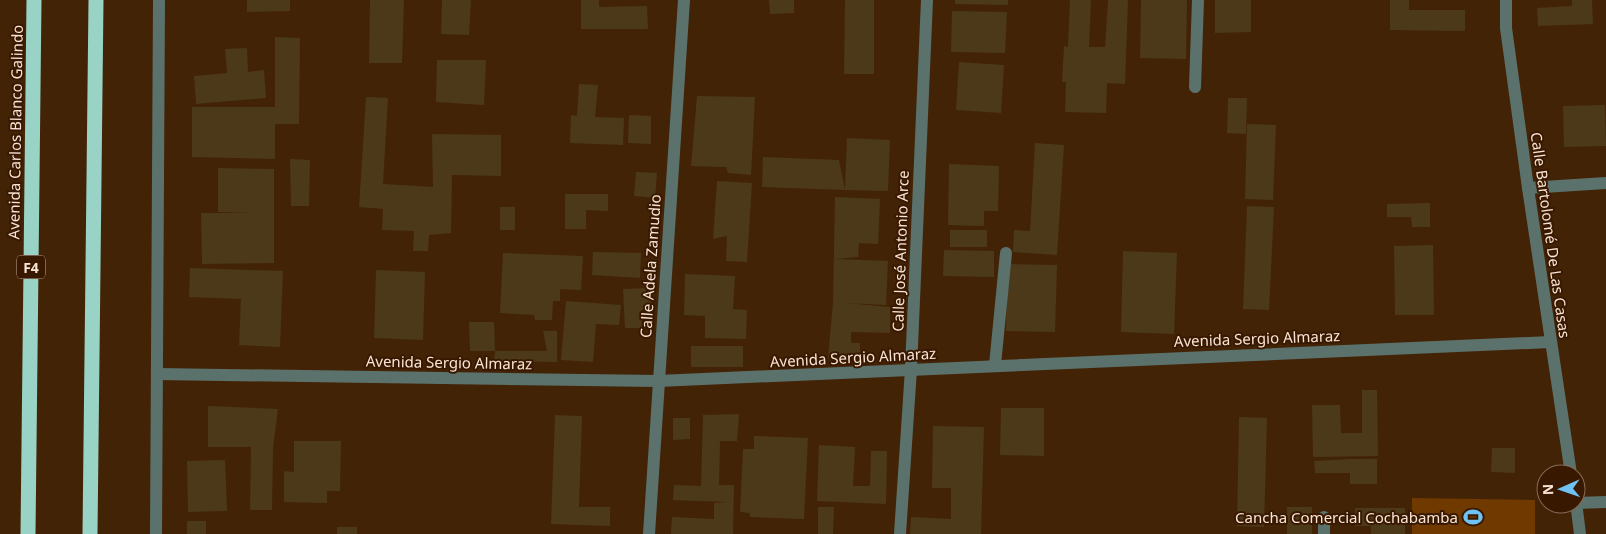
<svg xmlns="http://www.w3.org/2000/svg" width="1606" height="534" font-family="'Noto Sans',sans-serif">
<style>
.green{fill:#703900}
.building{fill:#4c391a}
.lines{fill:none;stroke-linecap:round;stroke-linejoin:round}
.lane{stroke:#5b726c;stroke-width:12}
.street{stroke:#5b726c;stroke-width:12}
.highway{stroke:#99d3c5;stroke-width:15}
.labels{text-anchor:middle;dominant-baseline:central;stroke-width:4;stroke-linejoin:round;paint-order:stroke}
.shield{fill:#381900;stroke:#c0a795;stroke-width:1}
.shield-label{font-size:14px;font-weight:bold;fill:#fae4d5}
.street-label{font-size:15px;fill:#fae4d5;stroke:#381900}
.poi-label{font-size:15px;fill:#fae4d5;stroke:#381900;text-anchor:end}
</style>
<rect width="100%" height="100%" fill="#432306"/>
<polygon class="green" points="1412,498 1535,500 1535,534 1412,534"/>
<g class="building">
<polygon points="247,0 290,0 290,11 247,12"/>
<polygon points="370,0 404,0 402,63 369,63"/>
<polygon points="442,0 471,0 469,35 441,34"/>
<polygon points="581,0 599,0 599,7 647,6 648,29 581,29"/>
<polygon points="769,0 794,0 794,13 770,14"/>
<polygon points="845,0 874,0 874,74 844,74"/>
<polygon points="955,0 1008,0 1008,5 955,4"/>
<polygon points="1070,0 1091,0 1089,47 1105,47 1108,0 1128,0 1125,84 1107,83 1106,113 1065,112 1066,82 1062,82 1064,46 1068,47"/>
<polygon points="1141,0 1187,0 1186,59 1140,58"/>
<polygon points="1215,0 1251,0 1251,32 1215,33"/>
<polygon points="1390,0 1409,0 1409,10 1465,10 1465,31 1390,30"/>
<polygon points="1572,0 1592,0 1593,24 1538,26 1537,8 1572,6"/>
<polygon points="952,11 1007,12 1005,53 951,52"/>
<polygon points="275,37 300,38 299,124 275,124 275,159 192,157 192,107 275,107"/>
<polygon points="247,48 248,72 264,70 266,98 196,104 194,76 227,73 225,49"/>
<polygon points="437,60 486,60 484,105 436,102"/>
<polygon points="959,62 1004,65 1001,113 956,110"/>
<polygon points="579,84 598,85 595,117 624,118 623,145 570,143 571,115 577,116"/>
<polygon points="697,96 755,97 751,175 728,173 726,167 691,166"/>
<polygon points="366,97 388,98 383,184 433,187 432,134 501,135 501,176 452,175 451,233 429,235 428,251 413,251 414,231 382,230 383,209 359,207"/>
<polygon points="1228,98 1247,98 1246,134 1227,133"/>
<polygon points="1605,105 1606,146 1564,147 1563,106"/>
<polygon points="629,115 651,116 651,144 628,143"/>
<polygon points="1247,124 1276,125 1273,200 1245,199"/>
<polygon points="847,138 890,140 888,191 845,190"/>
<polygon points="1035,143 1064,145 1057,255 1013,252 1014,230 1030,231"/>
<polygon points="763,157 839,160 845,190 762,187"/>
<polygon points="290,159 310,160 309,206 291,206"/>
<polygon points="949,164 999,166 998,211 984,211 984,226 948,225"/>
<polygon points="218,168 274,169 274,263 202,264 201,213 254,213 218,212"/>
<polygon points="636,172 657,173 655,198 634,196"/>
<polygon points="717,181 752,183 747,262 726,261 727,236 713,239"/>
<polygon points="565,194 608,194 608,211 586,210 586,229 565,229"/>
<polygon points="835,197 880,199 878,244 859,243 858,257 834,259 888,261 886,305 845,303 890,307 890,333 851,332 851,343 860,343 860,358 828,358 833,303"/>
<polygon points="1430,203 1430,227 1412,227 1411,217 1387,217 1387,204"/>
<polygon points="1247,206 1274,207 1269,310 1243,309"/>
<rect x="500" y="207" width="15" height="23"/>
<rect x="950" y="230" width="37" height="17"/>
<polygon points="1433,245 1434,315 1395,315 1394,246"/>
<polygon points="944,250 994,251 994,277 943,276"/>
<polygon points="1123,251 1177,253 1174,334 1121,332"/>
<polygon points="593,252 641,253 640,278 592,275"/>
<polygon points="503,253 583,256 581,290 560,289 560,301 553,301 552,320 535,320 534,315 500,313"/>
<polygon points="1007,264 1057,265 1055,332 1006,331"/>
<polygon points="190,268 283,271 280,347 239,345 241,299 189,297"/>
<polygon points="376,270 425,272 423,340 374,338"/>
<polygon points="685,274 735,276 733,309 747,310 746,339 705,338 705,316 684,315"/>
<polygon points="651,288 652,310 641,310 642,328 625,328 623,289"/>
<polygon points="566,301 621,305 619,325 596,324 593,362 561,360"/>
<polygon points="469,322 494,322 495,351 470,351"/>
<polygon points="543,331 557,331 557,362 494,361 495,351 547,351"/>
<rect x="691" y="346" width="52" height="21"/>
<polygon points="1362,390 1377,390 1378,456 1313,457 1312,405 1340,405 1341,433 1362,433"/>
<polygon points="208,406 278,409 273,448 272,510 250,510 251,447 208,447"/>
<polygon points="1001,408 1044,408 1044,456 1000,455"/>
<polygon points="739,414 737,441 720,441 719,485 734,485 733,534 671,534 672,517 714,519 714,503 727,502 673,500 674,485 701,486 703,415"/>
<polygon points="555,415 582,416 579,507 610,507 610,526 551,524"/>
<polygon points="1239,417 1267,418 1264,527 1237,526"/>
<polygon points="673,418 690,418 690,439 673,440"/>
<polygon points="933,426 984,427 981,534 910,534 911,517 951,519 951,488 932,488"/>
<polygon points="754,436 808,438 804,519 750,517 750,513 740,512 743,449 754,449"/>
<polygon points="294,441 341,441 340,491 327,491 327,503 284,502 284,471 294,472"/>
<polygon points="819,445 855,447 853,486 870,486 871,451 887,451 886,504 817,501"/>
<polygon points="1492,448 1515,448 1515,473 1491,472"/>
<polygon points="1350,459 1377,459 1377,484 1350,484 1350,473 1315,473 1314,461"/>
<polygon points="225,460 227,511 188,512 187,461"/>
<polygon points="818,507 834,507 833,534 818,534"/>
<rect x="1287" y="507" width="25" height="27"/>
<polygon points="1355,508 1405,508 1405,534 1371,534 1371,526 1355,526"/>
<rect x="187" y="521" width="19" height="13"/>
<rect x="337" y="527" width="20" height="7"/>
</g>
<g class="lines">
<g class="lane">
<polyline points="1195,87 1198,0"/>
<polyline points="995,365 1006,253"/>
<polyline points="1324,517 1324,534"/>
<polyline points="649,534 684,0"/>
<polyline points="900,534 911,369 927,0"/>
</g>
<g class="street">
<polyline points="1506,0 1506,28 1528,188 1571,474"/>
<polyline points="1528,188 1606,183"/>
<polyline points="157,374 658,381 1550,342"/>
<polyline points="1576,502 1580,534"/>
<polyline points="1576,503 1606,502"/>
<polyline points="156,534 159,0"/>
</g>
<g class="highway">
<polyline points="28,534 34,0"/>
<polyline points="90,534 96,0"/>
</g>
</g>
<defs>
<g id="stadium-bare" transform="scale(1.5)"><path d="M0-5a6.5 5 0 1 0 0 10a6.5 5 0 1 0 0-10ZM-3.5-1.8h7v3.6h-7Z" fill="#70c1f4" stroke="#381900" stroke-width="2.5" paint-order="stroke"/></g>
</defs>
<g fill-rule="evenodd">
<use href="#stadium-bare" x="1473" y="517"/>
</g>
<g class="labels">
<rect class="shield" x="17" y="255.5" width="28" height="23" rx="4"/>
<g class="shield-label">
<text x="31" y="267">F4</text>
</g>
<g class="street-label">
<text transform="translate(15 132) rotate(-89)">Avenida Carlos Blanco Galindo</text>
<text transform="translate(1551 235) rotate(82)">Calle Bartolomé De Las Casas</text>
<text transform="translate(900 251) rotate(-88)">Calle José Antonio Arce</text>
<text transform="translate(650 266) rotate(-86)">Calle Adela Zamudio</text>
<text transform="translate(1257 338) rotate(-2)">Avenida Sergio Almaraz</text>
<text transform="translate(853 357) rotate(-3)">Avenida Sergio Almaraz</text>
<text transform="translate(449 362) rotate(1)">Avenida Sergio Almaraz</text>
</g>
<g class="poi-label">
<text x="1458" y="517">Cancha Comercial Cochabamba</text>
</g>
</g>
<g transform="translate(1561 489) rotate(268)"><circle r="24" fill="#381900" stroke="#866a55"/>
<path d="M0-4L9 19L0 12L-9 19Z" fill="#70c1f4"/>
<text y="-8" font-size="14" font-weight="bold" text-anchor="middle" fill="#fae4d5">N</text>
</g>
</svg>
